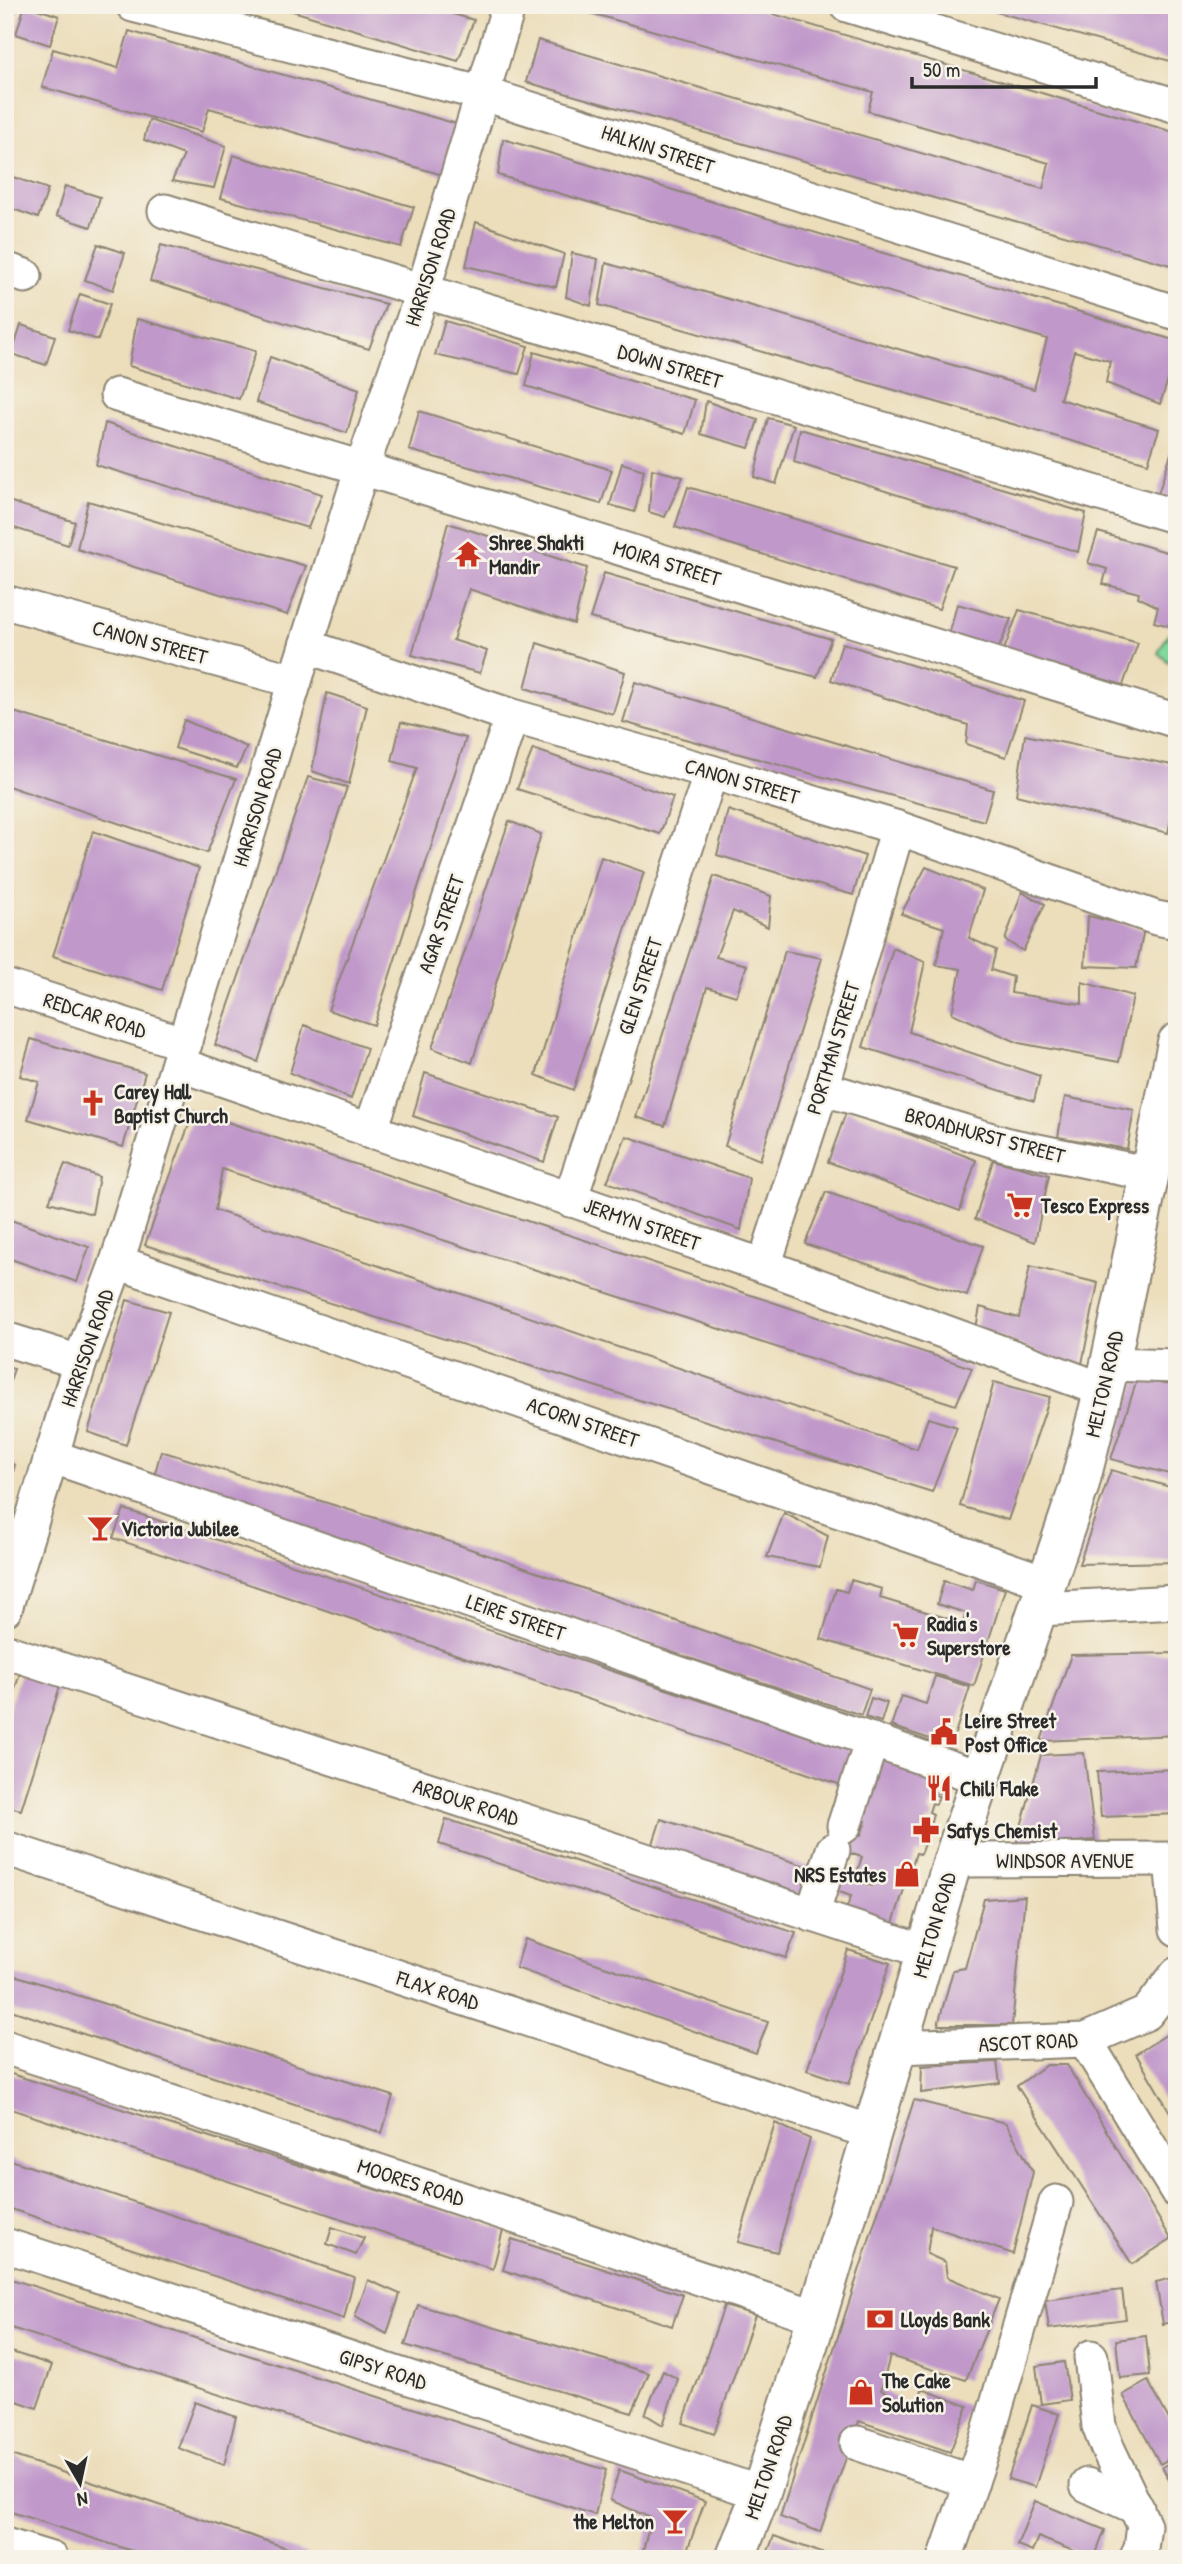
<svg xmlns="http://www.w3.org/2000/svg" width="1182" height="2564" font-family="'Patrick Hand',sans-serif">
<style>
.park{fill:url(#park-crowns);stroke:#568264;stroke-width:2}
.building{fill:#c098ca}
.lines{fill:none;stroke-linecap:round;stroke-linejoin:round}
.minor-casing{stroke:#8c8473;stroke-width:37}
.major-casing{stroke:#8c8473;stroke-width:42}
.minor{stroke:#fff;stroke-width:33}
.major{stroke:#fff;stroke-width:38}
.labels{text-anchor:middle;dominant-baseline:central;stroke-width:5;stroke-linejoin:round;paint-order:stroke}
.street-label{font-size:21px;fill:#2b2b2b;stroke:#f7f3e8}
.poi-label{font-size:21px;font-weight:bold;fill:#2b2b2b;stroke:#f7f3e8;text-anchor:start}
</style>
<defs>
<pattern id="park-crowns" width="20" height="18" patternUnits="userSpaceOnUse" patternTransform="scale(1.75)"><rect width="20" height="18" fill="#82d99d"/><path d="M2 6a3 3 0 1 1 6 0M12 15a3 3 0 1 1 6 0" fill="none" stroke="#70ba87"/></pattern>
</defs>
<rect width="100%" height="100%" fill="#f7f3e8"/>
<filter id="ink" filterUnits="userSpaceOnUse"><feTurbulence type="fractalNoise" baseFrequency=".0143" numOctaves="2"/><feDisplacementMap in="SourceGraphic" scale="14" xChannelSelector="R" yChannelSelector="G"/><feConvolveMatrix kernelMatrix="1 2 1 2 8 2 1 2 1" color-interpolation-filters="sRGB"/></filter>
<filter id="wash" filterUnits="userSpaceOnUse"><feTurbulence type="fractalNoise" baseFrequency=".00686" numOctaves="4" result="noise"/><feDisplacementMap in="SourceGraphic" scale="28" xChannelSelector="R" yChannelSelector="G"/><feGaussianBlur stdDeviation="1.57" result="paint"/><feColorMatrix in="noise" values="0 0 0 0 0 0 0 0 0 0 0 0 0 0 0 0 0 1.4 0 .05"/><feComposite in="paint" operator="in"/></filter>
<g filter="url(#wash)">
<rect width="100%" height="100%" fill="#ecdebb"/>
<polygon class="park" points="1168,634 1177,637 1177,669 1158,653"/>
<g id="blocks">
<g class="building">
<polygon points="5,5 17,5 8,34 5,33"/>
<polygon points="25,5 59,16 50,45 16,34"/>
<polygon points="273,5 421,5 474,20 458,61"/>
<polygon points="743,5 1177,133 1177,267 526,82 538,40 1043,189 1049,163 868,111 873,92 565,6"/>
<polygon points="976,5 1177,5 1177,63 976,6"/>
<polygon points="129,31 457,124 443,175 209,108 202,132 42,87 53,49 118,68"/>
<polygon points="149,120 226,146 214,188 172,181 184,155 144,140"/>
<polygon points="503,139 1177,341 1177,353 1160,404 1106,383 1110,361 1074,351 1060,399 1159,429 1148,463 599,305 606,263 1034,389 1047,339 498,175"/>
<polygon points="233,155 414,207 401,247 221,198"/>
<polygon points="7,175 48,189 38,218 5,206"/>
<polygon points="65,186 100,197 91,227 56,216"/>
<polygon points="476,222 564,254 556,287 466,266"/>
<polygon points="98,244 125,253 113,290 85,280"/>
<polygon points="161,245 386,304 369,349 150,281"/>
<polygon points="572,253 598,259 591,306 566,297"/>
<polygon points="80,294 110,304 98,340 68,330"/>
<polygon points="137,319 256,351 239,399 129,366"/>
<polygon points="445,321 528,346 519,374 435,355"/>
<polygon points="21,325 55,336 46,365 12,354"/>
<polygon points="534,352 695,400 685,434 526,386"/>
<polygon points="270,357 359,389 347,433 256,402"/>
<polygon points="706,401 758,420 749,448 701,434"/>
<polygon points="419,411 612,470 601,504 409,450"/>
<polygon points="768,418 794,425 776,484 754,477"/>
<polygon points="105,423 322,494 308,528 96,465"/>
<polygon points="800,429 1086,513 1078,552 794,462"/>
<polygon points="1177,435 1177,499 1158,494"/>
<polygon points="622,463 644,470 635,512 610,505"/>
<polygon points="652,469 683,477 665,517 649,512"/>
<polygon points="688,487 954,566 939,609 675,527"/>
<polygon points="5,500 75,522 68,545 5,525"/>
<polygon points="88,501 306,566 287,615 77,549"/>
<polygon points="448,523 587,568 574,624 469,589 453,640 487,651 480,673 412,655"/>
<polygon points="1098,532 1173,554 1172,559 1177,560 1177,628 1154,622 1158,607 1138,597 1139,593 1103,584 1107,569 1088,563"/>
<polygon points="604,573 831,639 817,677 590,618"/>
<polygon points="957,604 1011,619 995,657 947,643"/>
<polygon points="1019,610 1138,643 1123,685 1004,650"/>
<polygon points="537,643 625,672 613,714 525,688"/>
<polygon points="842,643 1024,701 1006,757 966,744 968,725 831,680"/>
<polygon points="635,682 993,790 984,821 623,722"/>
<polygon points="327,693 367,706 349,784 312,771"/>
<polygon points="7,710 236,779 207,853 5,785"/>
<polygon points="184,720 247,747 237,768 175,748"/>
<polygon points="401,722 466,738 374,1025 328,1010 417,768 392,761"/>
<polygon points="1025,735 1177,766 1177,789 1168,833 1016,795"/>
<polygon points="533,749 673,797 660,834 517,789"/>
<polygon points="308,777 347,787 258,1062 215,1045"/>
<polygon points="728,810 865,856 853,895 717,855"/>
<polygon points="509,821 541,834 472,1063 432,1048"/>
<polygon points="93,831 199,868 162,990 53,956"/>
<polygon points="601,857 644,872 573,1090 536,1075"/>
<polygon points="926,867 983,890 969,938 996,950 991,970 1013,977 1011,993 1082,1004 1082,982 1133,996 1119,1062 1019,1043 952,1013 961,969 936,965 944,928 901,914"/>
<polygon points="714,876 771,896 768,927 733,911 716,957 747,965 736,996 707,987 665,1126 636,1117"/>
<polygon points="1022,892 1045,904 1023,951 1005,940"/>
<polygon points="1088,916 1144,929 1136,968 1085,966"/>
<polygon points="893,948 925,962 909,1032 1040,1076 1034,1101 863,1047"/>
<polygon points="785,951 822,958 760,1160 725,1146"/>
<polygon points="304,1025 367,1048 351,1099 290,1073"/>
<polygon points="31,1039 145,1073 123,1147 28,1119 39,1082 20,1076"/>
<polygon points="425,1073 558,1117 544,1162 413,1116"/>
<polygon points="1065,1097 1134,1110 1127,1149 1058,1137"/>
<polygon points="847,1110 976,1160 960,1211 828,1162"/>
<polygon points="194,1111 972,1368 956,1405 222,1169 215,1210 917,1449 928,1418 957,1427 932,1492 145,1245"/>
<polygon points="626,1136 749,1178 741,1230 607,1182"/>
<polygon points="993,1160 1049,1175 1035,1242 975,1219"/>
<polygon points="65,1164 99,1177 92,1214 49,1202"/>
<polygon points="826,1192 983,1246 967,1296 805,1244"/>
<polygon points="5,1218 89,1247 77,1282 5,1257"/>
<polygon points="1030,1266 1098,1283 1081,1369 976,1328 980,1307 1019,1318"/>
<polygon points="127,1300 169,1312 126,1445 88,1432"/>
<polygon points="5,1366 14,1369 6,1392 5,1392"/>
<polygon points="1137,1380 1177,1383 1177,1476 1111,1459"/>
<polygon points="994,1382 1050,1397 1008,1520 960,1506"/>
<polygon points="161,1451 439,1538 870,1689 861,1715 153,1480"/>
<polygon points="5,1461 15,1465 6,1496 5,1496"/>
<polygon points="1111,1470 1177,1489 1177,1562 1079,1564"/>
<polygon points="124,1509 865,1755 853,1789 113,1538"/>
<polygon points="784,1513 828,1536 820,1567 767,1557"/>
<polygon points="851,1580 882,1589 880,1598 963,1623 966,1613 937,1604 944,1581 973,1590 976,1580 1005,1589 974,1686 821,1639 836,1589 847,1592"/>
<polygon points="1177,1653 1177,1735 1041,1741 1071,1655"/>
<polygon points="20,1673 60,1686 21,1810 5,1806 5,1721"/>
<polygon points="935,1676 970,1687 951,1746 891,1726 901,1696 926,1704"/>
<polygon points="871,1698 887,1703 881,1722 865,1717"/>
<polygon points="1084,1753 1095,1840 1015,1848 1041,1755"/>
<polygon points="882,1760 941,1780 940,1784 943,1785 940,1793 936,1792 935,1795 939,1796 936,1804 932,1803 929,1812 933,1814 931,1822 927,1820 925,1825 929,1827 926,1834 923,1833 920,1843 924,1844 920,1854 916,1853 892,1926 846,1910 851,1896 826,1887 830,1872 872,1886 873,1882 856,1876 862,1857 840,1850 846,1830 861,1835 866,1821 862,1819"/>
<polygon points="1177,1769 1177,1814 1101,1817 1097,1772"/>
<polygon points="446,1819 796,1933 786,1958 439,1844"/>
<polygon points="661,1819 824,1872 814,1901 650,1853"/>
<polygon points="1025,1896 1012,2025 938,2025 953,1970 965,1968 984,1899"/>
<polygon points="525,1939 768,2022 756,2053 516,1968"/>
<polygon points="848,1950 890,1963 849,2084 807,2070"/>
<polygon points="11,1974 393,2096 382,2133 5,2008"/>
<polygon points="1177,2028 1177,2124 1136,2054"/>
<polygon points="997,2062 1000,2083 921,2093 922,2066"/>
<polygon points="1046,2065 1067,2065 1171,2239 1132,2264 1017,2086"/>
<polygon points="5,2072 503,2230 493,2269 5,2107"/>
<polygon points="914,2100 1006,2123 1033,2172 1013,2254 931,2226 927,2254 945,2262 947,2277 999,2299 966,2380 890,2356 881,2390 917,2409 922,2389 968,2406 950,2452 859,2421 820,2532 780,2517"/>
<polygon points="775,2123 810,2139 777,2252 738,2242"/>
<polygon points="5,2158 354,2277 344,2319 5,2207"/>
<polygon points="332,2227 364,2238 356,2255 327,2244"/>
<polygon points="512,2239 683,2295 672,2326 503,2270"/>
<polygon points="5,2277 606,2470 595,2515 5,2326"/>
<polygon points="1177,2277 1177,2321 1163,2324 1156,2282"/>
<polygon points="368,2280 400,2294 387,2334 355,2317"/>
<polygon points="1122,2290 1126,2319 1049,2329 1045,2300"/>
<polygon points="418,2305 649,2373 632,2413 405,2345"/>
<polygon points="724,2306 755,2315 714,2434 683,2423"/>
<polygon points="1146,2336 1150,2375 1120,2378 1116,2340"/>
<polygon points="5,2350 52,2365 37,2408 5,2397"/>
<polygon points="1064,2362 1070,2400 1041,2404 1036,2366"/>
<polygon points="663,2371 678,2379 663,2425 645,2414"/>
<polygon points="1148,2381 1177,2434 1177,2455 1160,2464 1123,2395"/>
<polygon points="195,2402 236,2417 224,2465 178,2448"/>
<polygon points="1032,2405 1059,2414 1035,2487 1008,2479"/>
<polygon points="5,2453 317,2558 317,2559 157,2559 5,2510"/>
<polygon points="1177,2459 1177,2494 1162,2467"/>
<polygon points="619,2470 705,2501 684,2559 641,2559 651,2518 610,2500"/>
<polygon points="1035,2501 1105,2530 1094,2559 1038,2537 1032,2551 1017,2545"/>
<polygon points="774,2536 836,2558 836,2559 765,2559"/>
</g>
</g>
</g>
<g filter="url(#ink)">
<use href="#blocks" fill-opacity="0" stroke="#8c8473" stroke-width="2"/>
<g class="lines">
<g class="minor-casing">
<g id="minor">
<polyline points="133,5 484,94 1177,313"/>
<polyline points="847,5 1177,106"/>
<polyline points="165,211 423,291 1177,517"/>
<polyline points="5,269 25,276"/>
<polyline points="117,395 362,468 1177,721"/>
<polyline points="5,602 295,681"/>
<polyline points="306,646 512,716 711,772 898,828 1156,918 1177,922"/>
<polyline points="5,986 185,1044"/>
<polyline points="178,1064 764,1266 1104,1390"/>
<polyline points="822,1088 1008,1145 1150,1174"/>
<polyline points="370,1132 512,716"/>
<polyline points="570,1200 711,772"/>
<polyline points="117,1262 1048,1583"/>
<polyline points="764,1266 822,1088 898,828"/>
<polyline points="5,1339 80,1362"/>
<polyline points="1110,1364 1177,1366"/>
<polyline points="51,1456 981,1778"/>
<polyline points="5,1609 80,1362 117,1262 295,681 362,468 423,291 509,5"/>
<polyline points="1039,1609 1177,1602"/>
<polyline points="5,1651 927,1952"/>
<polyline points="844,1826 872,1740"/>
<polyline points="5,1848 871,2132"/>
<polyline points="1171,1859 1177,1929"/>
<polyline points="953,1860 1177,1859"/>
<polyline points="812,1915 833,1850"/>
<polyline points="1085,2040 1177,2191"/>
<polyline points="5,2047 817,2317"/>
<polyline points="897,2047 1085,2040 1147,2013 1177,1974"/>
<polyline points="5,2245 761,2493"/>
<polyline points="1091,2357 1099,2426 1107,2447 1144,2525 1141,2549 1136,2559"/>
<polyline points="857,2443 972,2482"/>
<polyline points="1087,2485 1137,2508"/>
<polyline points="5,2545 51,2559"/>
<polyline points="945,2559 987,2438 1056,2202"/>
</g>
</g>
<g class="major-casing">
<polyline id="major" points="735,2559 761,2493 817,2317 953,1860 1079,1487 1110,1364 1177,1043"/>
</g>
<use href="#minor" class="minor"/>
<use href="#major" class="major"/>
</g>
</g>
<defs>
<g id="temple-bare" transform="scale(2.1)"><path d="M0-6L5-2H3V0L6.5 2.5H4V6H1.5V3h-3V6H-4V2.5H-6.5L-3 0V-2H-5Z" fill="#c8321e" stroke="#f7f3e8" stroke-width="2.5" paint-order="stroke"/></g>
<g id="church-bare" transform="scale(2.1)"><path d="M-1.2-6h2.4v3.5h3.3v2.4h-3.3V6h-2.4V-.1h-3.3v-2.4h3.3Z" fill="#c8321e" stroke="#f7f3e8" stroke-width="2.5" paint-order="stroke"/></g>
<g id="supermarket-bare" transform="scale(2.1)"><path d="M-6-5.5h2.5l.6 2H6L4.5 2H-2.5L-4.4-4H-6ZM-1.5 3.2a1.3 1.3 0 1 0 .1 0ZM3 3.2a1.3 1.3 0 1 0 .1 0Z" fill="#c8321e" stroke="#f7f3e8" stroke-width="2.5" paint-order="stroke"/></g>
<g id="bar-bare" transform="scale(2.1)"><path d="M-6-5H6L.8 .8V4.5H3.5V6h-7V4.5H-.8V.8Z" fill="#c8321e" stroke="#f7f3e8" stroke-width="2.5" paint-order="stroke"/></g>
<g id="civic-bare" transform="scale(2.1)"><path d="M-.6-6.5H3V-4.5H.6V-3L4-1V1h2V6H-6V1h2V-1L-.6-3ZM-1.2 2.5V6h2.4V2.5Z" fill="#c8321e" stroke="#f7f3e8" stroke-width="2.5" paint-order="stroke"/></g>
<g id="restaurant-bare" transform="scale(2.1)"><path d="M-5-6h1v4h1v-4h1v4h1v-4h1v5L-1.5 .5V6h-2V.5L-5-1ZM5-6V6H3V1.5H1.5Q1.5-4 5-6Z" fill="#c8321e" stroke="#f7f3e8" stroke-width="2.5" paint-order="stroke"/></g>
<g id="pharmacy-bare" transform="scale(2.1)"><path d="M-2-6h4v4h4v4h-4v4h-4v-4h-4v-4h4Z" fill="#c8321e" stroke="#f7f3e8" stroke-width="2.5" paint-order="stroke"/></g>
<g id="shop-bare" transform="scale(2.1)"><path d="M-5-2.5h2.3a2.7 3.5 0 0 1 5.4 0H5L5.5 6h-11ZM-1.5-2.5h3a1.5 2.3 0 0 0-3 0Z" fill="#c8321e" stroke="#f7f3e8" stroke-width="2.5" paint-order="stroke"/></g>
<g id="bank-bare" transform="scale(2.1)"><path d="M-6-4H6V4H-6ZM0-2.3a2.3 2.3 0 1 0 0 4.6a2.3 2.3 0 1 0 0-4.6Z" fill="#c8321e" stroke="#f7f3e8" stroke-width="2.5" paint-order="stroke"/></g>
</defs>
<g fill-rule="evenodd">
<use href="#temple-bare" x="468" y="554"/>
<use href="#church-bare" x="93" y="1103"/>
<use href="#supermarket-bare" x="1020" y="1205"/>
<use href="#bar-bare" x="100" y="1528"/>
<use href="#supermarket-bare" x="906" y="1635"/>
<use href="#civic-bare" x="944" y="1732"/>
<use href="#restaurant-bare" x="939" y="1788"/>
<use href="#pharmacy-bare" x="926" y="1830"/>
<use href="#shop-bare" x="907" y="1874"/>
<use href="#bank-bare" x="880" y="2319"/>
<use href="#shop-bare" x="861" y="2392"/>
<use href="#bar-bare" x="675" y="2521"/>
</g>
<g class="labels">
<g class="street-label">
<text transform="translate(658 149) rotate(18)">HALKIN STREET</text>
<text transform="translate(430 267) rotate(-72)">HARRISON ROAD</text>
<text transform="translate(670 366) rotate(17)">DOWN STREET</text>
<text transform="translate(667 563) rotate(17)">MOIRA STREET</text>
<text transform="translate(150 642) rotate(15)">CANON STREET</text>
<text transform="translate(742 781) rotate(16)">CANON STREET</text>
<text transform="translate(257 807) rotate(-73)">HARRISON ROAD</text>
<text transform="translate(441 924) rotate(-71)">AGAR STREET</text>
<text transform="translate(640 986) rotate(-72)">GLEN STREET</text>
<text transform="translate(95 1015) rotate(18)">REDCAR ROAD</text>
<text transform="translate(833 1048) rotate(-73)">PORTMAN STREET</text>
<text transform="translate(985 1135) rotate(15)">BROADHURST STREET</text>
<text transform="translate(642 1224) rotate(19)">JERMYN STREET</text>
<text transform="translate(87 1348) rotate(-71)">HARRISON ROAD</text>
<text transform="translate(1104 1384) rotate(-77)">MELTON ROAD</text>
<text transform="translate(583 1422) rotate(19)">ACORN STREET</text>
<text transform="translate(516 1617) rotate(19)">LEIRE STREET</text>
<text transform="translate(466 1802) rotate(18)">ARBOUR ROAD</text>
<text x="1065" y="1860">WINDSOR AVENUE</text>
<text transform="translate(934 1925) rotate(-74)">MELTON ROAD</text>
<text transform="translate(438 1990) rotate(18)">FLAX ROAD</text>
<text transform="translate(1028 2042) rotate(-3)">ASCOT ROAD</text>
<text transform="translate(411 2182) rotate(18)">MOORES ROAD</text>
<text transform="translate(383 2369) rotate(18)">GIPSY ROAD</text>
<text transform="translate(768 2467) rotate(-71)">MELTON ROAD</text>
</g>
<g class="poi-label">
<text x="489" y="542">Shree Shakti<tspan x="489" dy="24">Mandir</tspan></text>
<text x="114" y="1091">Carey Hall<tspan x="114" dy="24">Baptist Church</tspan></text>
<text x="1041" y="1205">Tesco Express</text>
<text x="121" y="1528">Victoria Jubilee</text>
<text x="927" y="1623">Radia's<tspan x="927" dy="24">Superstore</tspan></text>
<text x="965" y="1720">Leire Street<tspan x="965" dy="24">Post Office</tspan></text>
<text x="960" y="1788">Chili Flake</text>
<text x="947" y="1830">Safys Chemist</text>
<text x="886" y="1874" text-anchor="end">NRS Estates</text>
<text x="901" y="2319">Lloyds Bank</text>
<text x="882" y="2380">The Cake<tspan x="882" dy="24">Solution</tspan></text>
<text x="654" y="2521" text-anchor="end">the Melton</text>
</g>
</g>
<rect width="1182" height="2564" fill="none" stroke="#f7f3e8" stroke-width="28"/>
<g transform="translate(80 2483) rotate(171)" stroke="#f7f3e8" stroke-width="5" paint-order="stroke">
<path d="M0-5L12 26L0 18L-12 26Z" fill="#2b2b2b"/>
<text y="-10" font-size="19" font-weight="bold" text-anchor="middle" fill="#2b2b2b">N</text>
</g>
<path d="M912 77v10h184v-10" fill="none" stroke="#2b2b2b" stroke-width="3.5"/>
<text x="923" y="77" font-size="21" fill="#2b2b2b" stroke="#f7f3e8" stroke-width="5" paint-order="stroke">50 m</text>
</svg>
